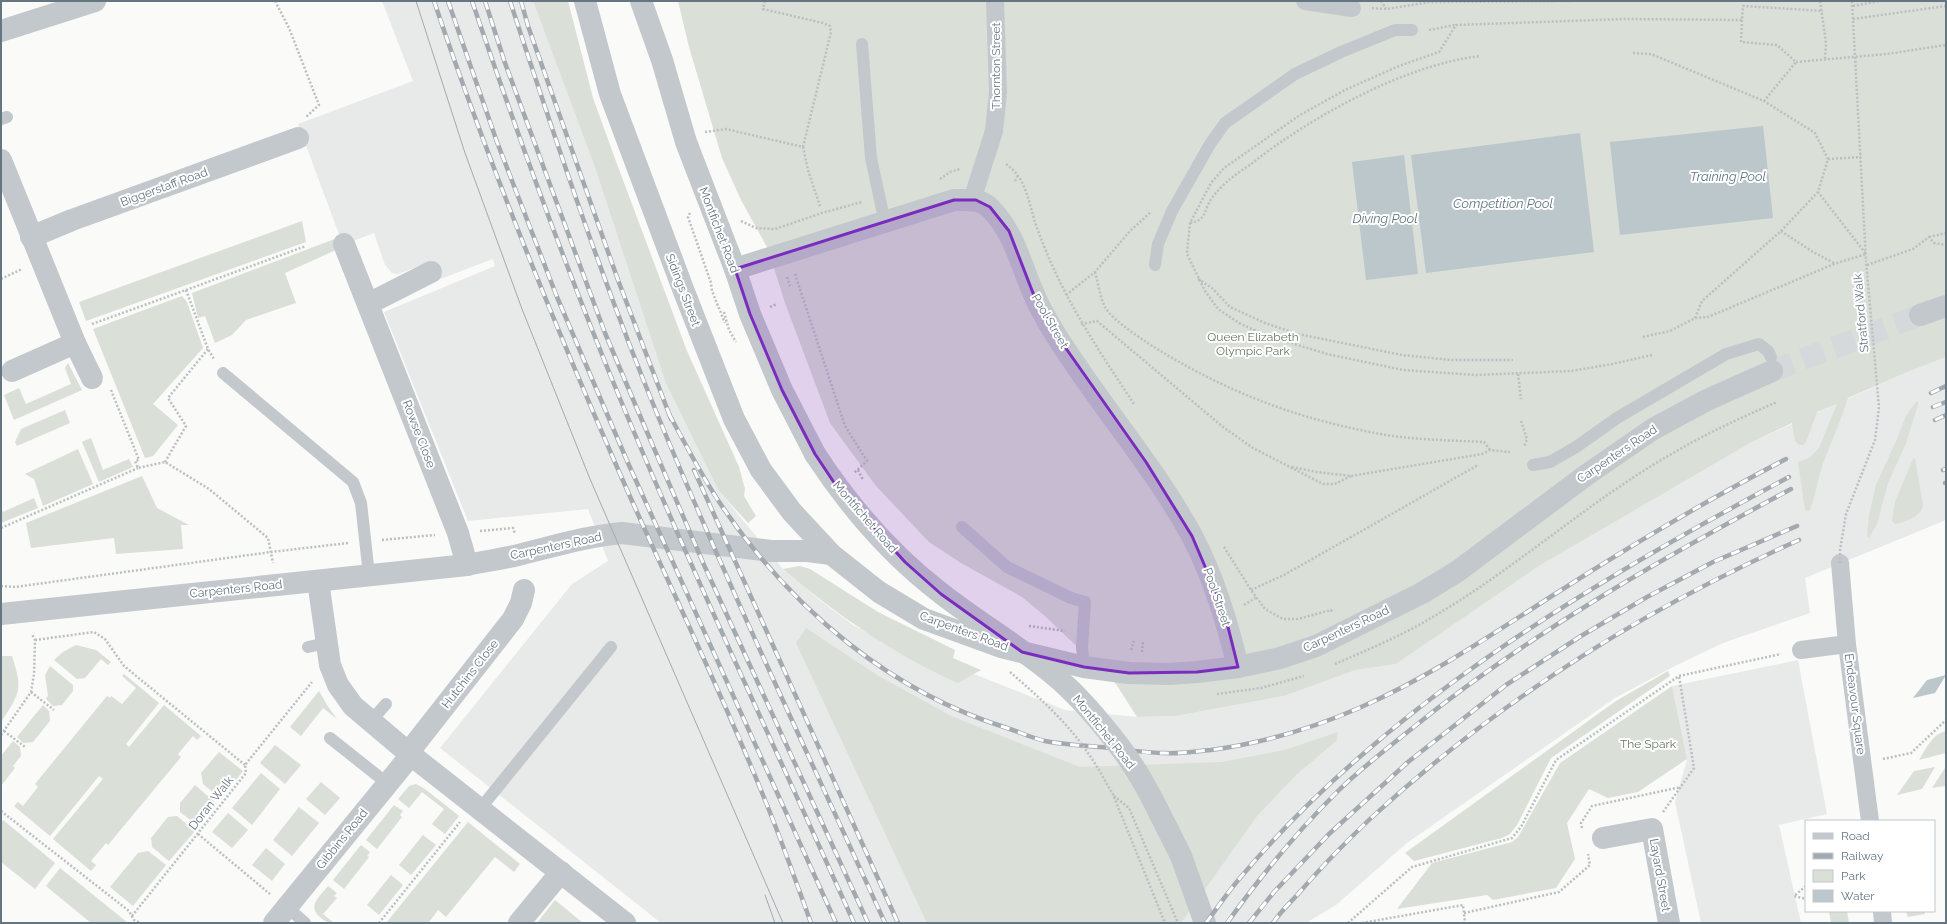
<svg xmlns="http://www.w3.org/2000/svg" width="1947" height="924" font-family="Raleway,sans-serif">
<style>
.built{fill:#e8e9e9}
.green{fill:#dadfd7}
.water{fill:#bbc7cb}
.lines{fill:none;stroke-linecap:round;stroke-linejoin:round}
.minor-tunnel{stroke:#d5d9db;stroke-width:22;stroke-dasharray:22 11;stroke-linecap:butt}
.path{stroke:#bbbfc2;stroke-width:2.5;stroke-dasharray:2 2;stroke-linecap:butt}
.service{stroke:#c3c8cc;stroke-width:12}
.pedestrian{stroke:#c3c8cc;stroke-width:18}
.minor{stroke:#c3c8cc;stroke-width:22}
.tertiary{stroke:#c3c8cc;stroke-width:22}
.tram{stroke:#a2aab0;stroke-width:1}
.rail-casing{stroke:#a2aab0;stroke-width:4.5}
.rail{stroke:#fff;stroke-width:3;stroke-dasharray:9;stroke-linecap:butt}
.path-bridge{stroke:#bbbfc2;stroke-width:2.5;stroke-dasharray:2 2;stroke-linecap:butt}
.tertiary-bridge{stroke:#c3c8cc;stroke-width:22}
.marked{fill:#7b2cbf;fill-opacity:0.2;stroke:#7b2cbf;stroke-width:3;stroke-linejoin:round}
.labels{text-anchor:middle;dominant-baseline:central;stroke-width:4;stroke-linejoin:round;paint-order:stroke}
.street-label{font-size:12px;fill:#657683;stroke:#fff}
.park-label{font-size:12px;fill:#687a64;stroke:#fff}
.water-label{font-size:13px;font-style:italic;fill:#60757c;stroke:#fff}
</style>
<rect width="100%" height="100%" fill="#fafaf8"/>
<g class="built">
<polygon points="382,1 533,1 719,491 783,569 821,601 853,625 958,683 974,674 1065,710 1137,717 1176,716 1284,696 1356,670 1396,664 1539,566 1752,442 1910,371 1946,357 1946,520 1805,578 1810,613 1723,643 1675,666 1615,698 1407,843 1336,905 1306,923 661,923 440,748 572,584 608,561 588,509 468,521 384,312 495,266 493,259 435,281 427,263 398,274 392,273 385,265 374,233 343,245 298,124 413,81"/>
<polygon points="1798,660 1827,814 1779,825 1801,923 1701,923 1675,802 1687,759 1672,686"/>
</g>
<g class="green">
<polygon points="533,1 568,1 593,98 614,156 687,351 739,467 745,489 744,496 756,516 748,523 719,491 666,383 594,164"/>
<path d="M678,1H1946V357L1910,371L1848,398C1841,420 1832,440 1824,461C1819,473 1814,504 1809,511L1805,510L1798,462L1809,458L1819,448L1837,404L1817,412L1806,442L1803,445H1799L1795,441L1792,423L1752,442L1539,566L1396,664L1356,670L1284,696L1176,716L1137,717L1116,684L1046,617L1022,597L961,563L929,542L876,486L830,423L785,303L768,249L741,200L722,158L689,47Z"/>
<polygon points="302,221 306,242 86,321 79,302"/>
<polygon points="340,237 336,250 285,273 296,303 246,320 232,335 215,343 205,316 198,318 192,293"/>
<polygon points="182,296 187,302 203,348 153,404 178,425 153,456 145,458 93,329"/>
<polygon points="68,363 82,390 14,420 4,395 19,388 26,404 71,384 65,368"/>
<polygon points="1916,402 1918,402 1918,405 1906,443 1888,483 1877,524 1869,538 1867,537 1869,515 1876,485 1897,439 1906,416"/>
<polygon points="65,410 70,423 17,446 15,442 21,429"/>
<polygon points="91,438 103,470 129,459 133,467 99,482 82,442"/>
<polygon points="78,449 93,484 43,506 34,479 25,474"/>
<path d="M1915,458L1923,505C1922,516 1906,522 1895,524L1892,521L1895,502L1913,459Z"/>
<polygon points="142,476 157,508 189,525 181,525 183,549 116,554 114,538 31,548 26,523"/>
<polygon points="34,498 38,508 1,523 1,508 3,512"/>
<path d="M800,566L810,569L878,612L955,650L953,658L981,670L958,683C893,654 837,615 783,569Z"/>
<polygon points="806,628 877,675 951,716 1080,767 1222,762 1285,750 1338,732 1337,740 1295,776 1257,816 1181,923 927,923 796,643"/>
<polygon points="76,645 96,650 111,662 108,665 101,659 85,678 77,679 54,660 63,652"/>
<path d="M1,656H12C23,690 20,693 1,722Z"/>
<polygon points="50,666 73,685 73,691 62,705 53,706 46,699 48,696 45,675"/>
<polygon points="1668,671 1670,676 1551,758 1517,825 1510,834 1502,838 1414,861 1405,853 1616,701"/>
<polygon points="124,674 159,703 126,744 129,747 164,705 201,736 197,740 193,736 178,754 181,757 108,845 106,843 91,861 96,865 91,871 53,839 103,779 99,776 50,836 14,806 18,802 23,806 38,787 35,784 107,696 110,698 111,696 122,704 136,688 122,676"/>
<polygon points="1672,686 1687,759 1638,792 1608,798 1589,789 1567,823 1575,859 1556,888 1493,900 1487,895 1397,909 1432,863 1512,842 1518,837 1560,763"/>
<polygon points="319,691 327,705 337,719 323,708 301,736 290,727"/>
<polygon points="43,705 49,711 50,721 33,742 23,743 17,737"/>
<path d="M1946,731V753L1919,760C1926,749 1932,734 1946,731Z"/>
<polygon points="13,741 20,747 21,756 13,766 15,768 1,786 1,756"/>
<polygon points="275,745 301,765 285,784 260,763"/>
<polygon points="219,752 243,771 221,799 203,784 201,773"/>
<polygon points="1946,766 1946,786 1932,788 1945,768"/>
<polygon points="1935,767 1922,789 1897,795 1914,771"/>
<polygon points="261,773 280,789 252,825 232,808"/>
<polygon points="321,782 340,798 325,815 306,799"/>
<polygon points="416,784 425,789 459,816 445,834 432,824 444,809 422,792 409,808 398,799 409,786"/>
<polygon points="195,785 217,804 198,826 180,812 180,803"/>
<polygon points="394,805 403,811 400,815 402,817 377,849 366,840"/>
<polygon points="299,807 319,823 292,856 273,840"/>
<polygon points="228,813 248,830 232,848 212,832"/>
<polygon points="177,816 195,831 169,861 152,847 151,838 168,817"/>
<polygon points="3,820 55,863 35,889 1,862 1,823"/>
<polygon points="468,822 520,864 514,872 495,857 446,917 438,910 429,922 430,923 386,923"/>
<polygon points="423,835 436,845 411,875 399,865"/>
<polygon points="361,845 370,852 367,856 369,857 344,889 333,880"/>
<polygon points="266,848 285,864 272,881 252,865"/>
<polygon points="148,851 166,865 133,906 110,887 138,853"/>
<polygon points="60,868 128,923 91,923 46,886"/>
<polygon points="391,875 403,885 379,915 367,905"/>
<path d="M328,886L337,893L334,896L337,898L323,914L334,923C327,923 325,921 320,917C307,906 320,896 328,886Z"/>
<polygon points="555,900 583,923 537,923"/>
<polygon points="1829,911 1847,911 1849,923 1831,923"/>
<polygon points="1906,911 1924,911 1925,914 1908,917"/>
</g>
<g class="water">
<polygon points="1763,126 1773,218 1620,235 1610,142"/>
<polygon points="1580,133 1594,252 1426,273 1411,155"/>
<polygon points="1404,155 1418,274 1366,280 1352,162"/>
<polygon points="1946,675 1935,693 1913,698 1927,680"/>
</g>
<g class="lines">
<polyline class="minor-tunnel" points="1772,371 1920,315"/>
<g class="path">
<polyline points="275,1 289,28 319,105 306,117"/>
<polyline points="765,1 763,9 823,23 830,26 831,32 803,147"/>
<polyline points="1381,1 1386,9"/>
<polyline points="1820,1 1826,43 1825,59"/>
<polyline points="1852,1 1866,261"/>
<polyline points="1853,6 1880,1"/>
<polyline points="1372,8 1387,9 1430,2 1572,1"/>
<polyline points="1853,19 1946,6"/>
<polyline points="1742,20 1741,42 1777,45 1796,62"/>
<polyline points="1429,30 1455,25"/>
<polyline points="1633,53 1651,54 1764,101 1796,62"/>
<polyline points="1796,62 1887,54 1946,45"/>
<polyline points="705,132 726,129 803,147 808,170 820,206"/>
<polyline points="1828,159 1861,157"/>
<path d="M1006,164C1026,178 1028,200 1035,222C1058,290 1095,345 1134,404"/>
<polyline points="940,179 950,172 960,169"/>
<polyline points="1015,181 1018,175"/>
<polyline points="690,213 688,217 711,283 712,291 725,323"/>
<polyline points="741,221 756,228 775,229 822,213 862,202"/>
<path d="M1190,223C1208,220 1203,210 1212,198C1216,192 1223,185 1229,180C1236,174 1244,169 1251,164C1311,117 1404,65 1480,56"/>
<polyline points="1781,231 1813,252 1834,263"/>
<polyline points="1929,237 1946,233"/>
<polyline points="1867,265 1913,249 1929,237 1934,243 1946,245"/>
<path d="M1095,272C1098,283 1100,297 1105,307C1111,320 1149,344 1162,352C1229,392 1293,417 1370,432C1407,440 1446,440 1484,442L1490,450"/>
<polyline points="795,274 845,426 867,461 854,473"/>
<polyline points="787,277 790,286"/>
<polyline points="1,279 22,269"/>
<polyline points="1198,279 1212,288 1230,307 1265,323 1298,334 1402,355 1451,360 1513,360"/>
<polyline points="186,290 306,246"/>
<polyline points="1066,295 1095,272 1130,231 1151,212"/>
<polyline points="770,307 777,304"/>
<polyline points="724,312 729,330 736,342"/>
<polyline points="1695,318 1702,301 1781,231 1818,192 1828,159 1815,133 1764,101"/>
<polyline points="92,324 186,290 208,349 214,359"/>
<polyline points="1081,324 1097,321 1223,427 1253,448 1323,484 1335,484 1351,476"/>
<polyline points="1643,337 1670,331 1695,318 1708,317 1834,264 1866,254 1818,192"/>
<polyline points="1652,355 1612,364 1571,371 1476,375 1403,370 1327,354 1265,335 1239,323 1218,309 1205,291 1187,254 1190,223 1211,183 1224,168 1300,115 1345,90 1399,66 1439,52 1456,25 1625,19 1742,20 1743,6 1823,11"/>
<polyline points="1518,374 1521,399"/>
<polyline points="111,390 139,460 135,461 138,468 165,462 209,489 268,538 273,563"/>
<polyline points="1521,421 1527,439 1524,447"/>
<polyline points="165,462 186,426 168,398 208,349"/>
<polyline points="1292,467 1317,472 1351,476 1482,454 1490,450 1510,452"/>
<polyline points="858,470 863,480"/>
<polyline points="1,528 138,468"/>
<polyline points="480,531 513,528 515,534"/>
<polyline points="382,540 435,535"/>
<polyline points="1224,547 1251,590 1265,609 1283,619 1298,619 1331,610 1332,612"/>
<polyline points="1,586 15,587 271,552 348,543"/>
<polyline points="1251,590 1284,575 1478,465"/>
<polyline points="1244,605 1257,597"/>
<polyline points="1029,626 1065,631"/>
<polyline points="35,640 94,632 105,639 124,666 245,765"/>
<polyline points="1131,650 1134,641"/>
<polyline points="1142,652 1143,641"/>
<path d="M1335,664C1367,650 1401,636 1431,618C1514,570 1585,504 1668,456C1703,435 1740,418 1777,402"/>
<polyline points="31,692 54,710"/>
<polyline points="1217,694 1261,688 1304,676"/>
<polyline points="4,731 25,747"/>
<polyline points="1,735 31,692 34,674 35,640 32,634"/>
<polyline points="1883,759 1911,753 1946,720"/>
<polyline points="1114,796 1129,808 1178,923"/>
<polyline points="1114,797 1165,923"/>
<polyline points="1,811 129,911 134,920 140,923"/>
<polyline points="1663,812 1694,768 1679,676"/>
<polyline points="1582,828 1581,823 1592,806 1681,787"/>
<polyline points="198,834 270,894"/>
<polyline points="1806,886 1794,896 1806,899"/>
<polyline points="1464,913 1559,892 1590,865 1588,854"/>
<polyline points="132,916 246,773 245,765 312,682"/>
<polyline points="379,923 460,822"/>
<polyline points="1348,923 1412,867 1512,838 1521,827 1556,760 1679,676 1781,654"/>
<polyline points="1362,923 1463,905 1465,923"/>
</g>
<g class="service">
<polyline points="862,44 871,158 885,223"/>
<polyline points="1,119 7,117"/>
<polyline points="1155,265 1158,244 1172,211 1210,144 1225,123 1295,74 1341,52 1395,30 1412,30"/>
<polyline points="223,373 353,482 361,503 369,575"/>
<polyline points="1533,465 1550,462 1576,447 1617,418 1726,354 1759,344 1768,351 1771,357"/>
<polyline points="962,527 1007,567 1071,598 1085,602 1082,647 1084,667"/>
<polyline points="308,647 326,643"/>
<polyline points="370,722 386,704"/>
<polyline points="330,738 388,784"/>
<polyline points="480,809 611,647"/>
<polyline points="287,907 305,923"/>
</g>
<g class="pedestrian">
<polyline points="1305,1 1352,8"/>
<polyline points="972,200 994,131 998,92 995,1"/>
<polyline points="1840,563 1847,644 1870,821"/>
<polyline points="1801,650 1847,644"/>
<polyline points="1882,911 1883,923"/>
</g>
<g class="minor">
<polyline points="585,1 610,94 683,289 734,419 761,470 792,512 831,554 879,592 924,619 1001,647 1084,667 1129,673 1169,674 1197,672 1238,667 1280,658 1316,646 1422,593 1458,571 1585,476 1653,429 1707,400 1772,371"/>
<polyline points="1,160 75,343 12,371"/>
<polyline points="31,237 72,220 298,138"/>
<polyline points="344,244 458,533 467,565"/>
<path d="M735,269L954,200C968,200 981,198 991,209C1014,233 1020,262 1033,292C1038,305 1046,319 1054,332C1097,402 1153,464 1192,536C1214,578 1227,622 1238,667"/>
<polyline points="368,304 431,272"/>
<polyline points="1920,315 1946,306"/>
<polyline points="75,343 92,378"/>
<polyline points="318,581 330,665 338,685 353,706 411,755 625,923"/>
<path d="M1,614L467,565C485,561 504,559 522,554C555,546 587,536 622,533L771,551H808L831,554"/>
<polyline points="408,753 513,619 521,603 524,590"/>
<polyline points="1603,838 1652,829 1669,923"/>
<polyline points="274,923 411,755"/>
<polyline points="519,923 561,872"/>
</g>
<g class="tertiary">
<polyline points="641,1 662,60 686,142 735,269 750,314 782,390 815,454"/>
<polyline points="1,31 95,1"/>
<polyline points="1167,828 1181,856 1205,923"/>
</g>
<g class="tram">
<polyline points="416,1 465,153 522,309 590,479 783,923"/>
<polyline points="765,895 775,923"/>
</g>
<g class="rail-casing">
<g id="rail">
<path d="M434,1C487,159 550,314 617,467C667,582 723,694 769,810C784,847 797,885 811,923"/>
<polyline points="448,1 497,142 557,297 628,463 836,923"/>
<path d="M472,1C518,136 566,269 621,401C694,577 776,749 854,923"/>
<polyline points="485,1 505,63 605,333 635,404 704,565 868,923"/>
<path d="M510,1C556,142 603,283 660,421C730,590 809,756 885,923"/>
<polyline points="521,1 528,26 618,280 671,419"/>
<polyline points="1931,393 1946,386"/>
<polyline points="1933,407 1946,402"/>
<path d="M669,414C687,447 704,481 726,512C795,611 891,692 1007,728C1019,732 1032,738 1045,741C1066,745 1090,746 1111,748C1129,750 1147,753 1165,753C1180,754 1196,751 1211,750C1263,743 1311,729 1359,708C1428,678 1491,635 1555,594C1630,546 1707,500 1786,459"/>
<polyline points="1935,420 1946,415"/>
<polyline points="694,470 898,923"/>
<polyline points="1943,470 1946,469"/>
<polyline points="1945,483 1946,483"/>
<path d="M1206,923C1217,908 1228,892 1240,878C1385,705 1592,582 1789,477"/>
<path d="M1227,923C1260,877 1296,833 1336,793C1359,770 1385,750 1410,730C1527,635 1659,560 1791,489"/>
<polyline points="1249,923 1274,892 1329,834 1408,762 1506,685 1581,636 1647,597 1713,562 1797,526"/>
<path d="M1273,923C1280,912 1290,903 1299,893C1321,867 1345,843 1370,819C1498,701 1640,611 1799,540"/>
</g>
</g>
<use href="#rail" class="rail"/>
<g class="path-bridge">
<polyline points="1840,563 1840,550 1846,514 1875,440 1879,407 1866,261"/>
<path d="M1010,672C1039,697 1069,724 1090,756C1099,769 1106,783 1114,796"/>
</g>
<path class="tertiary-bridge" d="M815,454C849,506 892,556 942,594C979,623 1019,646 1055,676C1082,698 1122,746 1140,777C1150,793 1158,811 1167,828"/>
</g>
<path class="marked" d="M954,200H976L990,207L1009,231L1033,293L1053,330L1146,462L1192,536L1224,611L1238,667L1197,672L1129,673L1084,667L1022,652L941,594L905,562L837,487L815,454L782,390L750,314L735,269Z"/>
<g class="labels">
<g class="street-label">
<text transform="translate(996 66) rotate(-90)">Thornton Street</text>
<text transform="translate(164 187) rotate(-20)">Biggerstaff Road</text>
<text transform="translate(719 230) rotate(69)">Montfichet Road</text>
<text transform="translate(683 290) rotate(69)">Sidings Street</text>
<text transform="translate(1861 313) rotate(-95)">Stratford Walk</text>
<text transform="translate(1050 321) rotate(60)">Pool Street</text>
<text transform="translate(419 434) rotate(69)">Rowse Close</text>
<text transform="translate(1617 454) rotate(-34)">Carpenters Road</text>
<text transform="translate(865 517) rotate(49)">Montfichet Road</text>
<text transform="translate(556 546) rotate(-12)">Carpenters Road</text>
<text transform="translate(236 589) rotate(-6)">Carpenters Road</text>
<text transform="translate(1217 597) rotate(71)">Pool Street</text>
<text transform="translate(1346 629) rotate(-25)">Carpenters Road</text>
<text transform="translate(964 631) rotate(20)">Carpenters Road</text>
<text transform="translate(470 674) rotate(-52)">Hutchins Close</text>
<text transform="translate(1855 704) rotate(83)">Endeavour Square</text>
<text transform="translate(1104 732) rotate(51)">Montfichet Road</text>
<text transform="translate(211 803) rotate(-52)">Doran Walk</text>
<text transform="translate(342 839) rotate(-51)">Gibbins Road</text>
<text transform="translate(1660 875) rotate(80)">Layard Street</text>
</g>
<g class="park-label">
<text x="1253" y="337">Queen Elizabeth<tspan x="1253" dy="14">Olympic Park</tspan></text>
<text x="1648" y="744">The Spark</text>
</g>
<g class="water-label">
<text x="1728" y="176">Training Pool</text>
<text x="1503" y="203">Competition Pool</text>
<text x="1385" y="218">Diving Pool</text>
</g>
</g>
<rect width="1947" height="924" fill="none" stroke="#657683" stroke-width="4"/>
<rect x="1805" y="820" width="130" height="92" fill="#ffffff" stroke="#c1c8cd"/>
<rect x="1813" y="833" width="20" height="6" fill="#c3c8cc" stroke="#c1c8cd"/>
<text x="1841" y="840" font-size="12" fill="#657683">Road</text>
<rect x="1813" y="853" width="20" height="6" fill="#a2aab0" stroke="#c1c8cd"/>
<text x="1841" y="860" font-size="12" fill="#657683">Railway</text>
<rect x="1813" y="870" width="20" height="12" fill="#dadfd7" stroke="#c1c8cd"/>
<text x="1841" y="880" font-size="12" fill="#657683">Park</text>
<rect x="1813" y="890" width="20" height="12" fill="#bbc7cb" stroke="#c1c8cd"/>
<text x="1841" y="900" font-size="12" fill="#657683">Water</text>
</svg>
